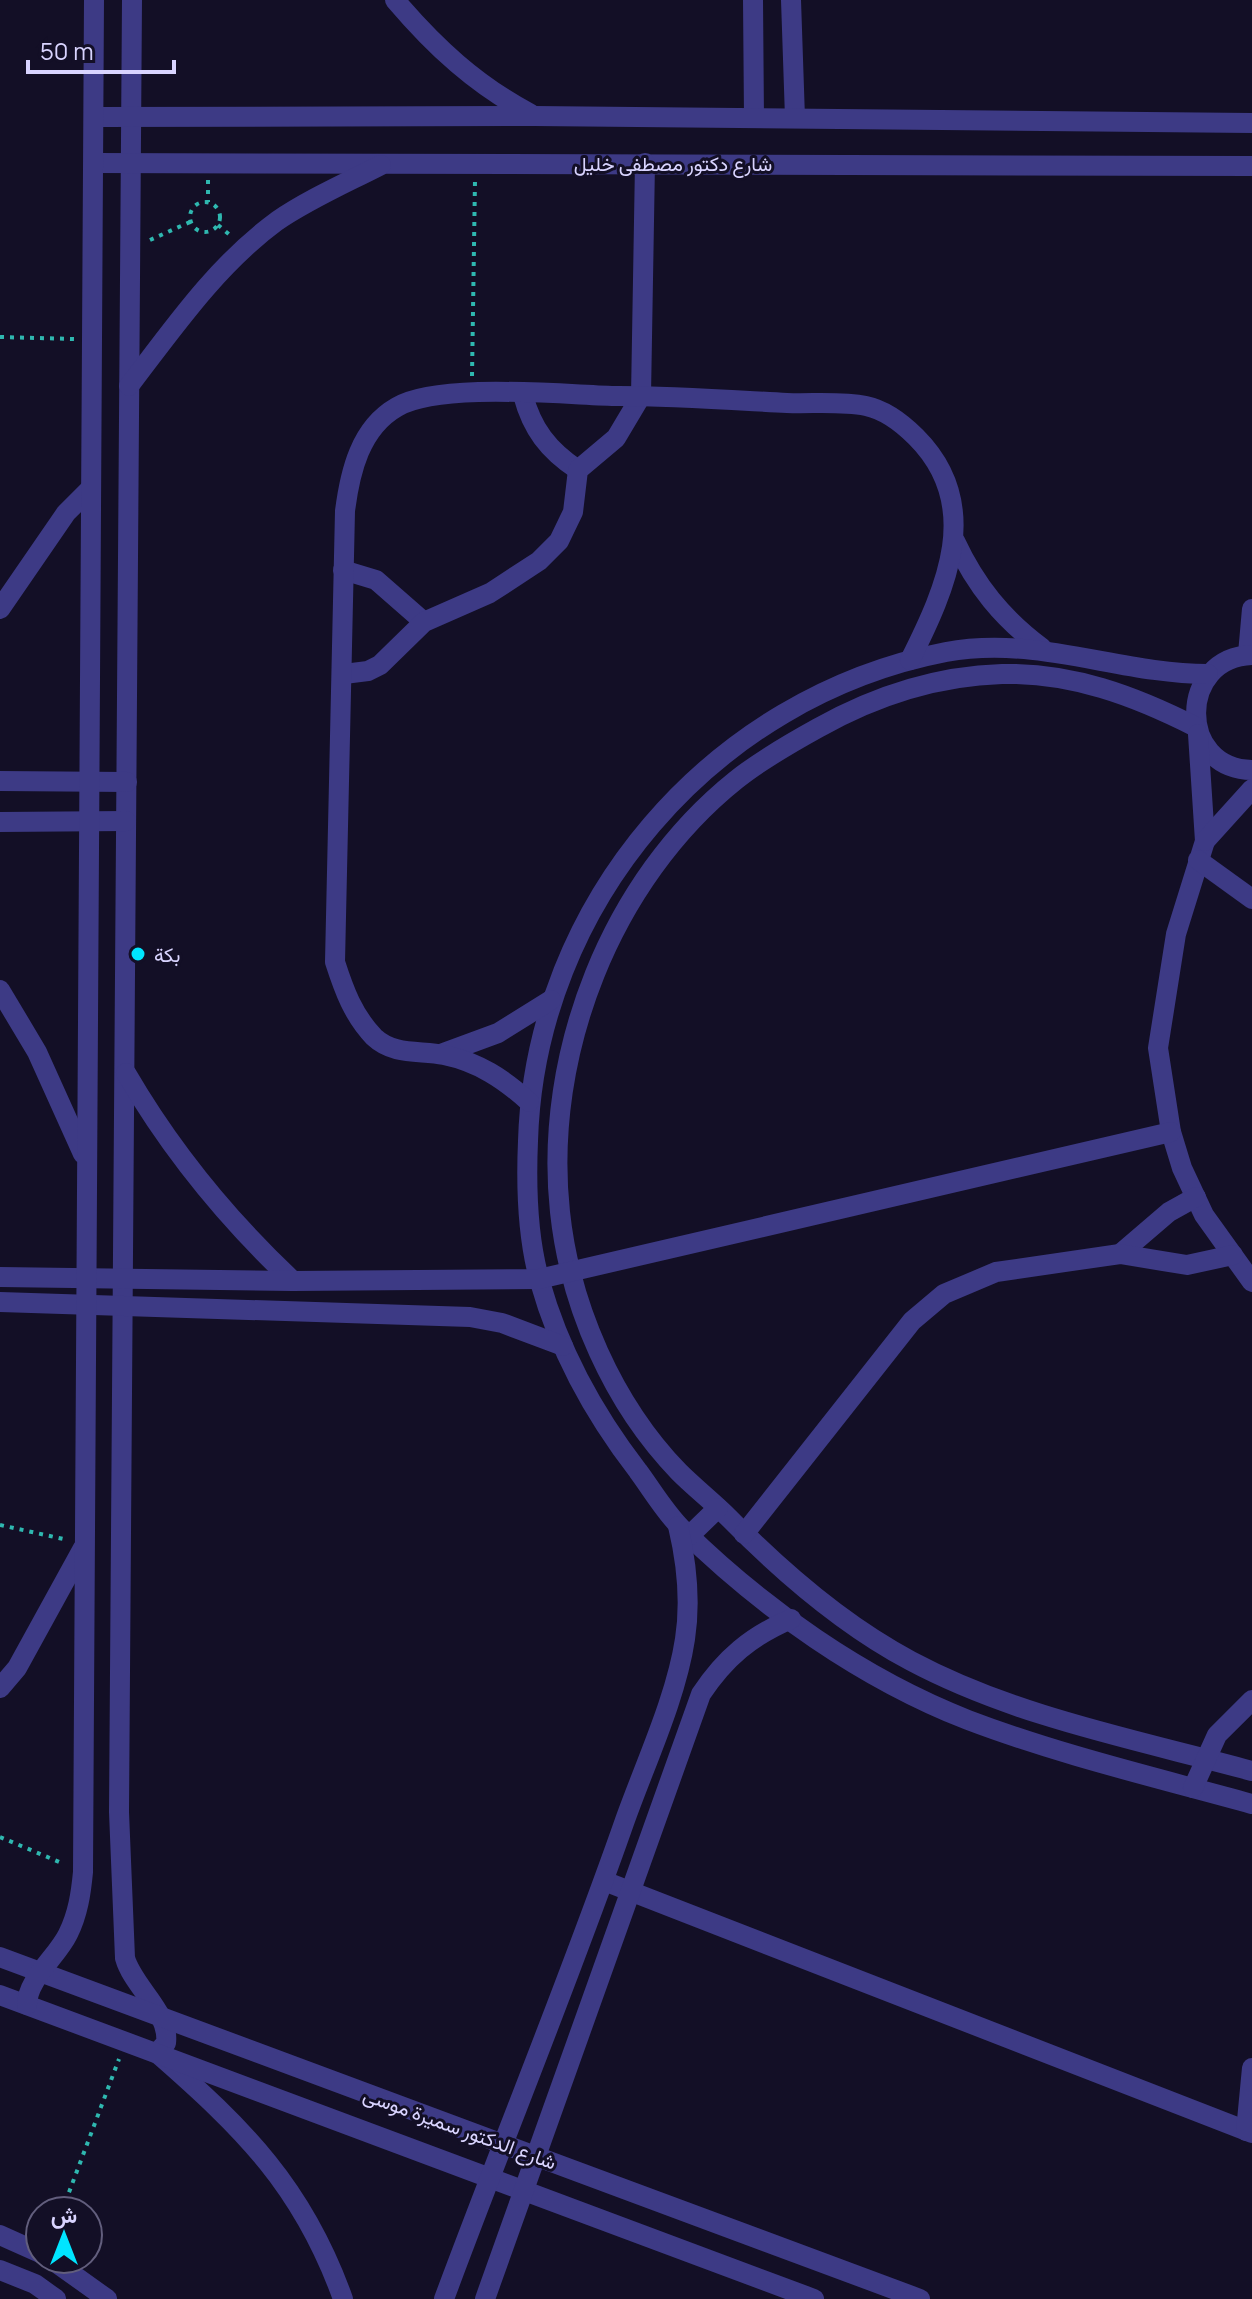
<svg xmlns="http://www.w3.org/2000/svg" width="1252" height="2299" font-family="Manrope,Vazirmatn,sans-serif">
<style>
.lines{fill:none;stroke-linecap:round;stroke-linejoin:round}
.path{stroke:#2fb8b0;stroke-width:4;stroke-dasharray:4 6;stroke-linecap:butt}
.minor{stroke:#3d3a85;stroke-width:20}
.poi-dot{fill:#00e5ff;stroke:#130f26;stroke-width:3}
.labels{text-anchor:middle;dominant-baseline:central;stroke-width:6;stroke-linejoin:round;paint-order:stroke}
.street-label{font-size:20px;fill:#d9d4ff;stroke:#130f26}
.poi-label{font-size:20px;fill:#d9d4ff;stroke:#130f26;text-anchor:start}
</style>
<rect width="100%" height="100%" fill="#130f26"/>
<g class="lines">
<g class="path">
<polyline points="208,180 208,202"/>
<circle cx="205" cy="217" r="15"/>
<polyline points="218,225 231,236"/>
<polyline points="150,240 190,222"/>
<polyline points="0,337 74,339"/>
<polyline points="472,376 475,180"/>
<polyline points="0,1525 68,1540"/>
<polyline points="0,1837 64,1864"/>
<polyline points="62,2211 119,2059"/>
</g>
<g class="minor">
<path d="M132,0L119,1812L125,1958C133,1987 170,2012 166,2043L157,2053C244,2129 303,2187 343,2299"/>
<path d="M395,0C435,47 476,85 531,114"/>
<polyline points="753,0 754,118"/>
<polyline points="791,0 795,118"/>
<polyline points="95,117 534,116 1252,123"/>
<polyline points="95,163 1252,166"/>
<path d="M129,386C174,327 217,265 277,221C309,199 346,183 381,165"/>
<path d="M523,395C532,429 548,450 578,470"/>
<path d="M955,541C976,586 1002,618 1042,648"/>
<polyline points="343,570 376,580 424,622"/>
<polyline points="0,609 66,513 91,488"/>
<polyline points="1248,654 1252,609"/>
<path d="M1252,655C1178,657 1177,769 1252,770"/>
<polyline points="344,674 368,671 380,665 424,622 490,593 539,561 559,541 573,512 578,470 616,438 641,396 645,163"/>
<path d="M1208,674C1119,674 1037,635 946,652C712,697 535,904 528,1141C526,1187 527,1237 540,1282C560,1353 594,1414 638,1471C652,1490 665,1512 681,1528C762,1608 863,1679 968,1720C1060,1755 1158,1778 1252,1804"/>
<path d="M1196,727C1135,696 1071,672 1002,674C936,676 875,696 818,728C789,744 761,760 736,780C611,880 543,1054 560,1212C570,1306 613,1404 679,1472C695,1488 713,1502 729,1518C783,1573 843,1625 911,1661C1016,1717 1138,1740 1252,1771"/>
<polyline points="1198,734 1205,841 1176,934 1158,1048 1171,1132 1182,1168 1204,1215 1252,1282"/>
<polyline points="0,781 127,782"/>
<polyline points="0,822 126,821"/>
<polyline points="1205,841 1252,789"/>
<polyline points="1198,860 1252,899"/>
<polyline points="0,990 37,1052 83,1154"/>
<polyline points="441,1054 498,1033 551,1000"/>
<path d="M126,1073C172,1152 226,1218 293,1281"/>
<path d="M529,1102C504,1079 478,1062 444,1055C421,1050 394,1056 374,1037C353,1015 344,990 335,962L345,511C350,472 360,428 397,407C439,382 566,395 618,396C675,396 731,400 787,403C812,404 841,401 866,406C885,410 903,424 916,437C984,505 946,588 910,660"/>
<polyline points="1120,1254 1169,1212 1196,1197"/>
<polyline points="0,1277 293,1281 539,1279 1171,1132"/>
<polyline points="0,1302 470,1317 502,1323 563,1346"/>
<polyline points="744,1534 912,1321 944,1294 996,1272 1120,1254 1187,1265 1233,1255"/>
<polyline points="690,1535 718,1508"/>
<polyline points="0,1688 17,1668 83,1548"/>
<polyline points="1193,1788 1217,1735 1252,1700"/>
<polyline points="604,1881 1252,2133"/>
<polyline points="0,1957 920,2299"/>
<polyline points="0,1995 814,2299"/>
<path d="M27,2005C27,1979 57,1957 68,1934C78,1914 81,1893 83,1872L94,0"/>
<polyline points="1246,2131 1252,2068"/>
<polyline points="0,2235 40,2253"/>
<polyline points="51,2259 107,2299"/>
<polyline points="0,2270 35,2284 56,2299"/>
<path d="M444,2299C503,2140 568,1983 624,1823C644,1766 676,1699 685,1639C691,1600 687,1564 678,1526"/>
<path d="M485,2299L701,1694C725,1658 751,1636 791,1619"/>
</g>
</g>
<circle class="poi-dot" cx="138" cy="954" r="8"/>
<g class="labels">
<g class="street-label">
<text x="673" y="163">شارع دكتور مصطفى خليل</text>
<text transform="translate(460 2128) rotate(20)">شارع الدكتور سميرة موسى</text>
</g>
<g class="poi-label">
<text x="154" y="954">بكة</text>
</g>
</g>
<g transform="translate(64 2235)"><circle r="38" fill="#130f26" stroke="#625e7d" stroke-width="2"/>
<path d="M0-6L14 30L0 20L-14 30Z" fill="#00e5ff"/>
<text y="-12" font-size="22" font-weight="bold" text-anchor="middle" fill="#d9d4ff">ش</text>
</g>
<path d="M28 60v12h146v-12" fill="none" stroke="#d9d4ff" stroke-width="4"/>
<text x="40" y="60" font-size="24" fill="#d9d4ff" stroke="#130f26" stroke-width="6" paint-order="stroke">50 m</text>
</svg>
